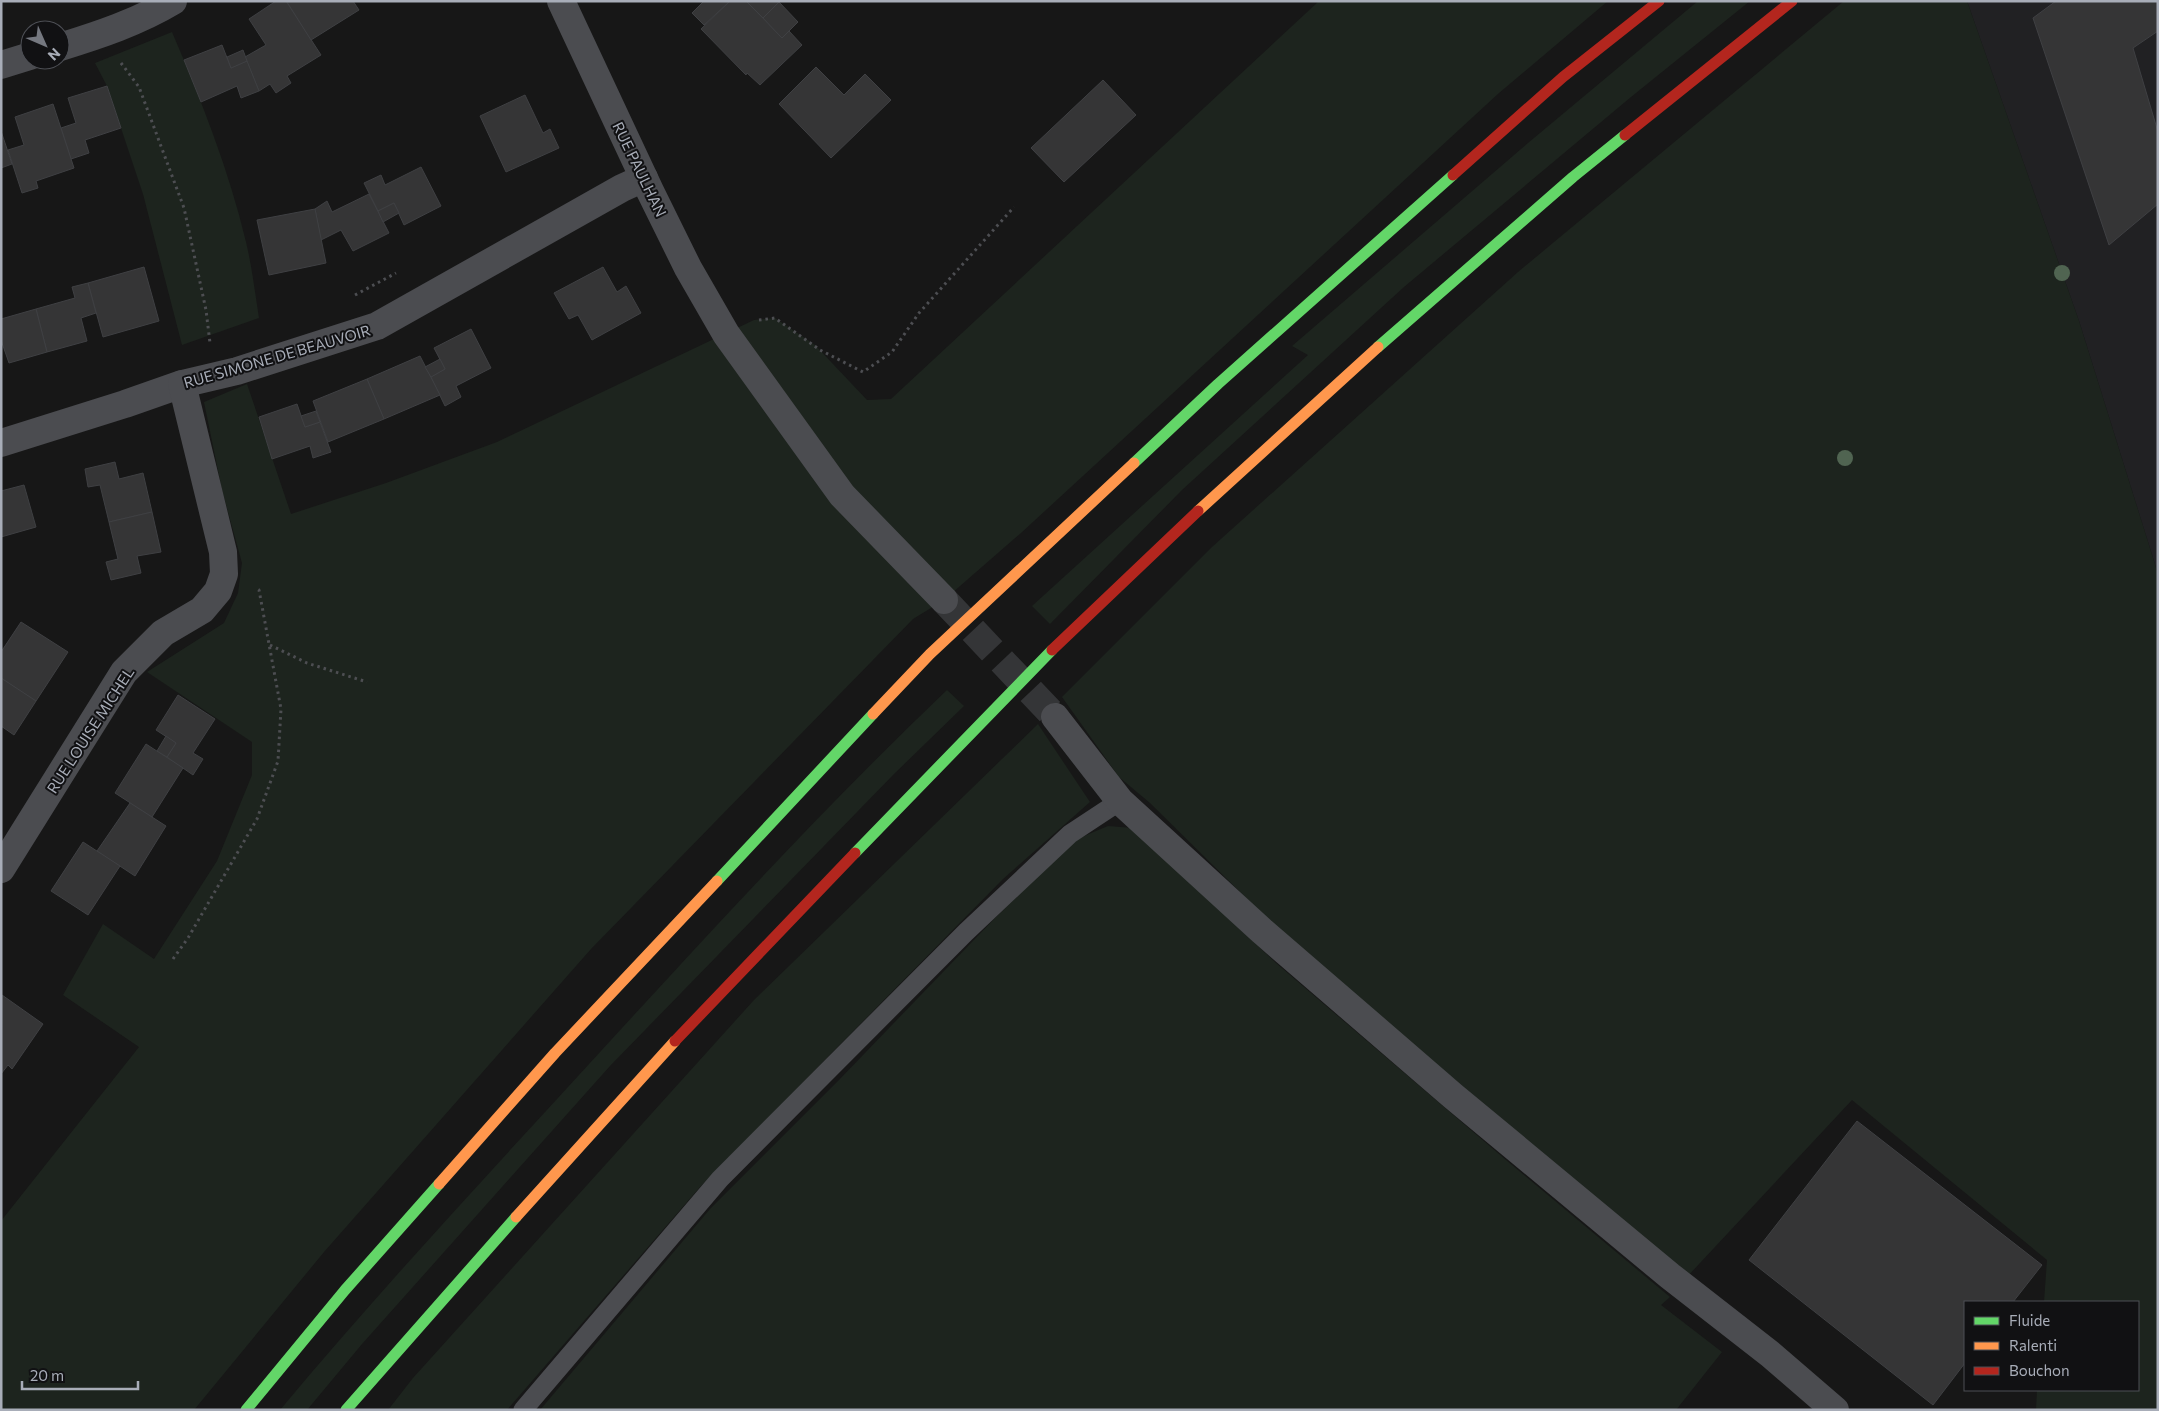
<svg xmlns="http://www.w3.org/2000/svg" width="2159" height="1411" font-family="Commissioner,sans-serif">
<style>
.built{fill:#212123}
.green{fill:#1d241e}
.building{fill:#353536;stroke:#3f4043}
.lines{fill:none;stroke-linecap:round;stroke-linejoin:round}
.street-tunnel{stroke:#343537;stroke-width:28;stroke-dasharray:28 14;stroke-linecap:butt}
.path{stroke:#4d4e52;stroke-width:3;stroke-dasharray:2.5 4;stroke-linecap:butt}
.lane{stroke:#4b4c50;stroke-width:19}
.street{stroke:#4b4c50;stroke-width:28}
.fast{stroke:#63d668;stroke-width:11}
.slow{stroke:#ff974d;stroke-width:11}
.jam{stroke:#b3261e;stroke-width:11}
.tree{fill:#506451}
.labels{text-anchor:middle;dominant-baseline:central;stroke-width:4;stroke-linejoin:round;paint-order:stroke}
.street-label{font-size:15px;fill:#a8adb8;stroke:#111113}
</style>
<rect width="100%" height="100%" fill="#171717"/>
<polygon class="built" points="1967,1 2158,1 2158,574 2079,321"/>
<g class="green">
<polygon points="1319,1 1608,1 1499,93 1021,533 944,600 913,619 591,949 324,1252 194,1410 1,1410 1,1221 139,1047 63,995 103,924 154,959 217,861 252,775 252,742 147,672 224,623 238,593 242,563 222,490 204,402 247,384 291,514 386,483 497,442 754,320 775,318 815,345 867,400 891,399"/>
<polygon points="1698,1 1750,1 1631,97 1404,287 1182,490 1050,624 1032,606 1308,355 1292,346 1528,143"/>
<polygon points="1844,1 1967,1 2079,321 2158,574 2158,1410 2036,1410 2037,1390 2138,1390 2138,1302 2044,1302 2047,1260 1852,1100 1686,1278 1304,955 1150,803 1119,777 1062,697 1212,547 1518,272"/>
<path d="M172,32C201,100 229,170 246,242C252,267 255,293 259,318L182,345L143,194L107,86L95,63Z"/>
<path d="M947,690L964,706L893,775L610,1066L362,1344L307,1410H280C376,1295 478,1185 579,1075C699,944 819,812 947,690Z"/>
<polygon points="1038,724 1090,802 1003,879 700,1187 507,1410 388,1410 413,1378 754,1000"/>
<polygon points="1108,826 1133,828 1276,963 1506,1160 1670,1297 1661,1305 1722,1352 1676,1410 540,1410 710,1209 838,1081 997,916 1077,839"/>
</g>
<g class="building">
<polygon points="276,1 286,1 321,55 287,76 291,83 276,93 270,84 259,91 245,57 266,45 249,19"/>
<polygon points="353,1 359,10 311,40 287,2"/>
<polygon points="704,1 730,1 704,25 692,13"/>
<polygon points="730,1 746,1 782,38 789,31 802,45 760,85 747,73 746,75 701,29"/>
<polygon points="746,1 779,1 779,2 763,18"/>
<polygon points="2056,1 2158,1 2158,31 2133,48 2158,132 2158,204 2109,245 2033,18"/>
<polygon points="779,2 798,22 782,38 763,18"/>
<polygon points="222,45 231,68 247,61 259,91 241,98 237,86 201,102 184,60"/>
<polygon points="243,50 247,61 231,68 227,57"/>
<polygon points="816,67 844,95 865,74 891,100 831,158 779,104"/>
<polygon points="1103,80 1136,115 1064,182 1031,148"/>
<polygon points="107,86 121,128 85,140 89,153 71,159 61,128 76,123 68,98"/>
<polygon points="525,95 543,133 550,129 559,148 506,172 480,116"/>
<polygon points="53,104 74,168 36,181 38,188 22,193 8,150 24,145 15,117"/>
<polygon points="1,131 12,164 1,168"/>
<polygon points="421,167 441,206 404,225 394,203 378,211 364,183 381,175 385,185"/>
<polygon points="369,194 389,233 353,251 341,230 321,240 315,209 327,201 332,212"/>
<polygon points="394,203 399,213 383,222 378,211"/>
<polygon points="315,209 326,263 269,275 257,220"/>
<polygon points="144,267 159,321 103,337 88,283"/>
<polygon points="603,267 617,292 626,286 641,313 592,340 578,315 569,319 554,293"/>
<polygon points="88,283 96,313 81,318 87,341 47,352 36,309 75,298 72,287"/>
<polygon points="36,309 47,352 9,363 1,340 1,319"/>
<polygon points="471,329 491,368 456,386 461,397 445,406 431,377 445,369 434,348"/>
<polygon points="420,356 440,395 384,419 367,379"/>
<polygon points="440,359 445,369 431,377 425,367"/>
<polygon points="367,379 384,419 328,442 313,401"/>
<polygon points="297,404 305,427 320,422 331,452 313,458 310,446 272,459 259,417"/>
<polygon points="316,411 320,422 305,427 301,416"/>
<polygon points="115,462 119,479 143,473 152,512 109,522 100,485 88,487 85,469"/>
<polygon points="24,485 36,527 1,537 1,491"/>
<polygon points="152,512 161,552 137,556 141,573 111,580 106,562 118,559 109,522"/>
<polygon points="21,622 68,652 36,701 1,678 1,652"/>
<polygon points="1,678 36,701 14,735 1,726"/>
<polygon points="178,695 215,719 193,753 203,759 193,775 167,757 176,743 156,730"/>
<polygon points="166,736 176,743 167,757 157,751"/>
<polygon points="146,744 183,768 152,817 115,793"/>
<polygon points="130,803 166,826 135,876 97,851"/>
<polygon points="83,842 120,866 88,915 51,891"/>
<polygon points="2,995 43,1024 12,1069 8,1065 1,1074"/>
<polygon points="1857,1121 2042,1265 2013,1302 1965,1302 1965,1363 1933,1405 1749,1260"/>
</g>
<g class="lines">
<polyline class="street-tunnel" points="944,600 1055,717"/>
<g class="path">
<polyline points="121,63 139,87 184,208 206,310 210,343"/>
<polyline points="355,295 396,273"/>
<polyline points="759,320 775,318 820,350 863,372 892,352 919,313 1014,207"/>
<polyline points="270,645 307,663 367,682"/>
<polyline points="173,959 188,938 257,819 278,761 281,709 259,590 256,588"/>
</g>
<polyline class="lane" points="523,1410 720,1179 966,932 1070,834 1120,801"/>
<g class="street">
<polyline points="561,1 650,191 688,268 726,334 842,495 944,600"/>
<path d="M60,47C99,35 138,22 173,1"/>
<polyline points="1,65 30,56"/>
<polyline points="1,443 125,404 182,384 237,371 377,326 622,188 644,178"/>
<polyline points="1055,717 1120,801 1262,931 1453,1096 1670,1276 1770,1354 1835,1410"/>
<polyline points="1,869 124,672 163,633 202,610 218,591 224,574 223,552 182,384"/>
</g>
<g class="fast">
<polyline points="1378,347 1573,177 1625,135"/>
<polyline points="1134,463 1218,384 1453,175"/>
<polyline points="855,853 1052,650"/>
<polyline points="717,881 873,714"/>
<polyline points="246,1410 345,1290 439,1184"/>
<polyline points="346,1410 516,1217"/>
</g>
<g class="slow">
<polyline points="1198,511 1378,347"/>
<polyline points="873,714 930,654 1134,463"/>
<polyline points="439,1184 555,1053 717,881"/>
<polyline points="516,1217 675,1041"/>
</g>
<g class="jam">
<polyline points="1625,135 1792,1"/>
<polyline points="1453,175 1563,77 1659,1"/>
<polyline points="1052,650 1198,511"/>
<polyline points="675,1041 855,853"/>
</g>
</g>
<g class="tree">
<circle cx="2062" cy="273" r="8"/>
<circle cx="1845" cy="458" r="8"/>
</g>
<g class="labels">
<g class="street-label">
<text transform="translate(640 169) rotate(64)">RUE PAULHAN</text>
<text transform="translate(277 356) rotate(-16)">RUE SIMONE DE BEAUVOIR</text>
<text transform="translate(90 730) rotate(-57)">RUE LOUISE MICHEL</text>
</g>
</g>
<rect width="2159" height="1411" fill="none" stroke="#a8adb8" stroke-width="5"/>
<rect x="1964" y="1301" width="175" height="90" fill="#111113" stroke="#4d4f55"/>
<rect x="1974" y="1317" width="25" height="8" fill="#63d668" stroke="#4d4f55"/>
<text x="2009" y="1326" font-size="15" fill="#a8adb8">Fluide</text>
<rect x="1974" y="1342" width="25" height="8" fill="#ff974d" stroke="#4d4f55"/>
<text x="2009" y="1351" font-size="15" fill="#a8adb8">Ralenti</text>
<rect x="1974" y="1367" width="25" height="8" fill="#b3261e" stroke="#4d4f55"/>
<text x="2009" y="1376" font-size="15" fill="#a8adb8">Bouchon</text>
<g transform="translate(45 45) rotate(135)"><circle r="24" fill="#111113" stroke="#4d4f55"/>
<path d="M0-4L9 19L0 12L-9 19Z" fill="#757880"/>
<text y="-8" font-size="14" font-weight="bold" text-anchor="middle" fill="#a8adb8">N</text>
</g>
<path d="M22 1381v8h116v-8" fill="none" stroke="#a8adb8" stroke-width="2.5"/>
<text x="30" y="1381" font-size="15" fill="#a8adb8" stroke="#111113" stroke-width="4" paint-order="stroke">20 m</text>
</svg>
